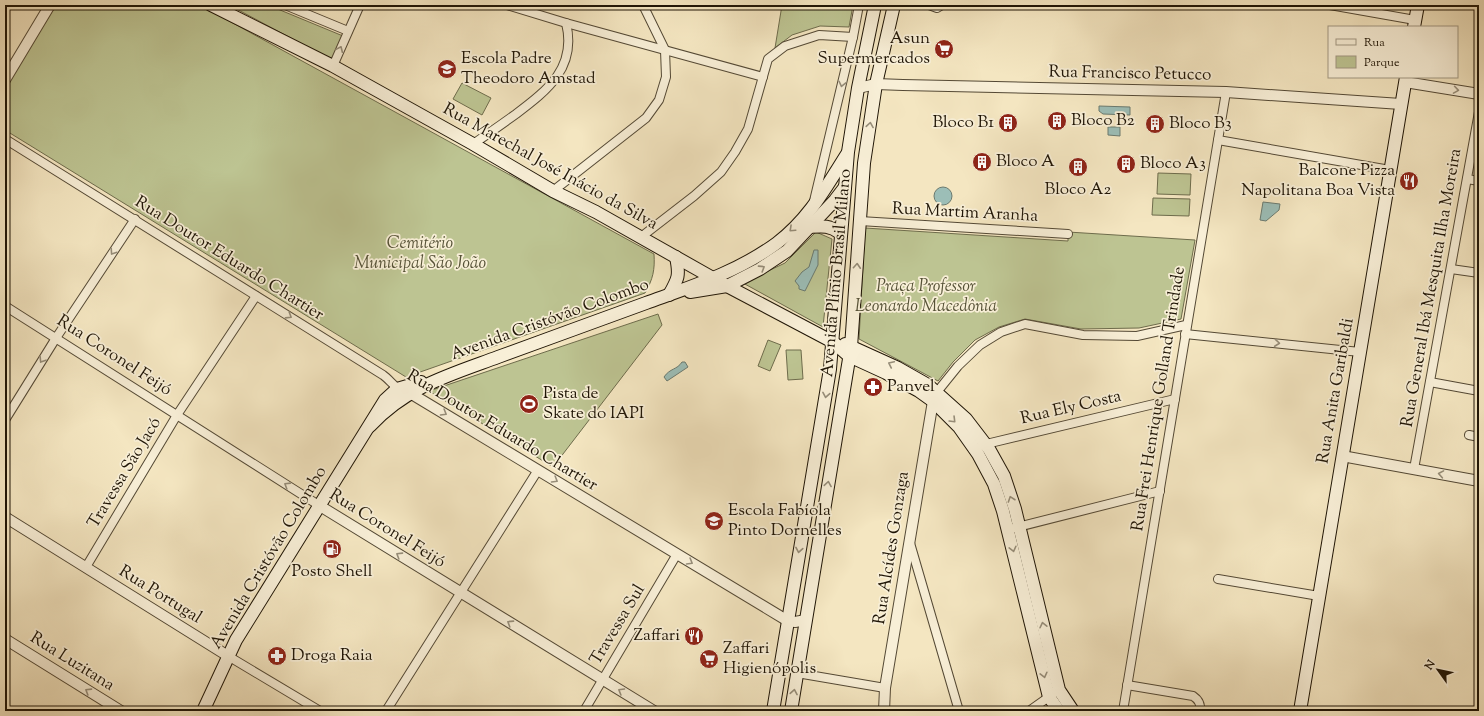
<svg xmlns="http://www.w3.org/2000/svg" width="1484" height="716" font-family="'Sorts Mill Goudy',serif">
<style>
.green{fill:#bdc492;stroke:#6e6c4c}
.water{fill:#9cbeb7;stroke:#6a7a70}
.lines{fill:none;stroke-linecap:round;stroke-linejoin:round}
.minor-casing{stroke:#544935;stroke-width:10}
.tertiary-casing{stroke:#544935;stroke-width:12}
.secondary-casing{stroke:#1f1506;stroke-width:14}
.minor{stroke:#f8efd7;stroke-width:8}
.tertiary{stroke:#f8efd7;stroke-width:10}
.secondary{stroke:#f8efd7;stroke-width:12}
.oneway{stroke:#968d79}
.labels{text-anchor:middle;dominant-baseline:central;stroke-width:3.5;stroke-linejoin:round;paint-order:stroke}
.poi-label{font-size:17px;fill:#1f1506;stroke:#f8efd7;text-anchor:start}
.street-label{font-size:17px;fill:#1f1506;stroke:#f8efd7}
.park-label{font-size:17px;font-style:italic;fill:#565237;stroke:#f8efd7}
</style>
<rect width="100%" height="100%" fill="#f4e6c1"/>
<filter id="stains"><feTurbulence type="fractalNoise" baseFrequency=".005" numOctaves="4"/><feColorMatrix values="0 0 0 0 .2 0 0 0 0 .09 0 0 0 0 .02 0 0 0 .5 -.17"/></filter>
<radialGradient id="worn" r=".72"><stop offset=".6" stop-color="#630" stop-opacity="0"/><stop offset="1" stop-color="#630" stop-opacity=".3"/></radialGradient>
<g class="green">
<path d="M56,5H200L654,254C655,270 653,279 645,293L406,377L5,130V89Z"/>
<polygon points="229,5 268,5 343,36 332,60"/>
<polygon points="782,5 853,5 849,27 820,26 792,35 775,48"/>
<polygon points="462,83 491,98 482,115 453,99"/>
<polygon points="1158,173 1191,174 1190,195 1157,194"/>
<polygon points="1153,198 1190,199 1189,216 1152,215"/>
<polygon points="865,228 1068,241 1068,232 1195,240 1181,319 1139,328 1081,329 1025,319 999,327 975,340 953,362 938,381 859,339"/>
<polygon points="816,232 832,239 823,327 743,283 785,263"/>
<polygon points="658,314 662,325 553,467 429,391"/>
<polygon points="768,340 781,345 770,371 758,366"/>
<polygon points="786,350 801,350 803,379 788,380"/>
</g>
<g class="water">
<polygon points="1099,106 1130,107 1130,115 1103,114 1099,111"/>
<polygon points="1108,127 1120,127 1120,136 1108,135"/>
<circle cx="943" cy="196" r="9"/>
<polygon points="1263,202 1280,204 1279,210 1266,221 1260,220"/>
<polygon points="814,250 818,250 818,265 805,291 799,289 799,286 795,281 802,272 809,267"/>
<path d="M682,362H685L688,367L667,381L664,377C670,368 677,370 682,362Z"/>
</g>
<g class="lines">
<g class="minor-casing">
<g id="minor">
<polyline points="285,5 348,31"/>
<polyline points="507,5 566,23 763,77"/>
<polyline points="929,5 937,8 942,5"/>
<polyline points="1330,5 1415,20"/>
<polyline points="333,66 360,5"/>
<path d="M5,139L383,375C389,379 395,388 401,390"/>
<polyline points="1218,140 1390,170"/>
<path d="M473,144C488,134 502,124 516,114C548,90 577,67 566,23"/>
<polyline points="1467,179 1479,181"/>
<polyline points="553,191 646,118 659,100 666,77 665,50 643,5"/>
<polyline points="814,201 853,37 859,5"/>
<polyline points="860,221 1068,234"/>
<polyline points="641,237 694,196 721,172 735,152 748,129 768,59 785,46 819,35 853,37"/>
<polyline points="1451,269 1479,273"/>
<polyline points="5,306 320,506"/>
<polyline points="1185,334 1360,352"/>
<polyline points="1430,382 1479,391"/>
<polyline points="937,392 958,366 980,345 1001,332 1025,324 1083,335 1137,336 1186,325"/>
<polyline points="5,420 56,338 135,219"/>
<polyline points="1469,435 1479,437"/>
<polyline points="982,445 1175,399"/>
<polyline points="1414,469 1479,112"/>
<polyline points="1014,528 1160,491"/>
<polyline points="910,543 959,711"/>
<polyline points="86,567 177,415 256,296"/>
<polyline points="1218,579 1319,596"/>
<polyline points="228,656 320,711"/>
<polyline points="797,673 885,688"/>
<path d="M1127,685L1193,696C1199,700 1201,704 1200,711"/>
<polyline points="386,711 538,470"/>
<polyline points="584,711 677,554"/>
<polyline points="1029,711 1053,694"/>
<polyline points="1123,711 1226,92"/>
</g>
</g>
<g class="tertiary-casing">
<g id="tertiary">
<polyline points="5,80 50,5"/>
<polyline points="1405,82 1479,94"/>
<polyline points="858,88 876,84 903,85 1226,92 1401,104"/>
<polyline points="410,393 788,621 795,622 806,620"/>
<polyline points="1342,456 1479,481"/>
<polyline points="320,506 654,711"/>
<polyline points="5,517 228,656"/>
<polyline points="5,639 121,711"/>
<polyline points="884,711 885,688 933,401 935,395"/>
</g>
</g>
<g class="secondary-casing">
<g id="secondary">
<polyline points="211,5 333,66 473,144 553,191 596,212 727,286 833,342 849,356 886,373 919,391 933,401 959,427 978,454 994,484 1003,511 1049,697 1059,711"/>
<polyline points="1414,27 1418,5"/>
<path d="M809,227C822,226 830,225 840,233"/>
<polyline points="690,292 727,286 760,269 787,251 835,200 845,187"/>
<path d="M669,295C678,279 680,276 676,257"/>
<polyline points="845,344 898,368 928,385 966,419 989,449 1004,476 1015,509 1059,690 1073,711"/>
<path d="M370,426C406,387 449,375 498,357C547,339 597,321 646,303C690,287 738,272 777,243C809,219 826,187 847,154"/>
<polyline points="203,711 236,640 385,400 397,389 421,382"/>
<polyline points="773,711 830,369 848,152 858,88 875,5"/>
<polyline points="791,711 851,347 864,163 876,84 894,5"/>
<polyline points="1300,711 1406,77"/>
</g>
</g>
<use href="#minor" class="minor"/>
<use href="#tertiary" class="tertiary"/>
<use href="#secondary" class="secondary"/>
</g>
<defs><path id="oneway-chevron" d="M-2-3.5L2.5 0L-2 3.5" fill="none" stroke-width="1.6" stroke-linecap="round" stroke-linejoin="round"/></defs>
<g class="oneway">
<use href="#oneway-chevron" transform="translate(340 49) rotate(-66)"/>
<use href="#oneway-chevron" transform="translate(842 84) rotate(103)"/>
<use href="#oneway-chevron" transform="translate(1456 90) rotate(9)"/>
<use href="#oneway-chevron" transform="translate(870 125) rotate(-81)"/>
<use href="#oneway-chevron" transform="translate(792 229) rotate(137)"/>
<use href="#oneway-chevron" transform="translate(113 252) rotate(124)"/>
<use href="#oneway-chevron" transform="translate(857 266) rotate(-86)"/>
<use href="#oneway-chevron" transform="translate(762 268) rotate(-32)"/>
<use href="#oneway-chevron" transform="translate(289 316) rotate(32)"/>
<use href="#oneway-chevron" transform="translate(1277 343) rotate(6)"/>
<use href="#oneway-chevron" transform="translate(42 360) rotate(122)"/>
<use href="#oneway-chevron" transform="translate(891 364) rotate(-155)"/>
<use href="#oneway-chevron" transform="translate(826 395) rotate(100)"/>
<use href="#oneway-chevron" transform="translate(444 413) rotate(31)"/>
<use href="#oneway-chevron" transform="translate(953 420) rotate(45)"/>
<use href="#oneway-chevron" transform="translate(1441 474) rotate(-170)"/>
<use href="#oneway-chevron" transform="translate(555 480) rotate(31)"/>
<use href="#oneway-chevron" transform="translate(828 484) rotate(-81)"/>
<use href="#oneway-chevron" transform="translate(287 485) rotate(-148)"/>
<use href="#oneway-chevron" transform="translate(1011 499) rotate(-109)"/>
<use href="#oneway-chevron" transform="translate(1013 549) rotate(76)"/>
<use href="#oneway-chevron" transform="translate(799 550) rotate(100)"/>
<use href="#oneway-chevron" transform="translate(399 555) rotate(-148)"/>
<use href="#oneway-chevron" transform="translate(690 562) rotate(31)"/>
<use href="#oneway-chevron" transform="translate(510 623) rotate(-148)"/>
<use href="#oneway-chevron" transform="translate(1043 625) rotate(-103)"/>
<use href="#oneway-chevron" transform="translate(1044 675) rotate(76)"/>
<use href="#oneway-chevron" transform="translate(88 691) rotate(-148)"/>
<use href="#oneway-chevron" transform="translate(621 691) rotate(-149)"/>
<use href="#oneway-chevron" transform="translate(794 692) rotate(-80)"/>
</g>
<defs>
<g id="supermarket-disc" transform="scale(1)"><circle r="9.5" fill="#8f2418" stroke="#f8efd7"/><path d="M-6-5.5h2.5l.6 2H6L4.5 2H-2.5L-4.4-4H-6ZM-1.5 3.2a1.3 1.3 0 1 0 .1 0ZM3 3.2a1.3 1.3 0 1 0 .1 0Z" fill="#fff"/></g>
<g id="school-disc" transform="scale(1)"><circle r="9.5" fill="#8f2418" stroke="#f8efd7"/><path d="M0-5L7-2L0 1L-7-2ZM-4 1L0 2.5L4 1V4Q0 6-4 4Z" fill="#fff"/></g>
<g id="building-disc" transform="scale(1)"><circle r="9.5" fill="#8f2418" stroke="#f8efd7"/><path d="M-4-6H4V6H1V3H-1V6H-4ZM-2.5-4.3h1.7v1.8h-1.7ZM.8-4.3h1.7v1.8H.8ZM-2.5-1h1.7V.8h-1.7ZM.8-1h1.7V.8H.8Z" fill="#fff"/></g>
<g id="restaurant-disc" transform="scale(1)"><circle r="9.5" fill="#8f2418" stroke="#f8efd7"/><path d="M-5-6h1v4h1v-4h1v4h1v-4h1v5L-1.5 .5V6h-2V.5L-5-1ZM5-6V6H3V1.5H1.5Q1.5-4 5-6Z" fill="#fff"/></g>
<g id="pharmacy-disc" transform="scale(1)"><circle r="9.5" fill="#8f2418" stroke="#f8efd7"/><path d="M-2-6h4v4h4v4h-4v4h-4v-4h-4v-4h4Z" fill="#fff"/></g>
<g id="stadium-disc" transform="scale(1)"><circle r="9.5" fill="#8f2418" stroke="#f8efd7"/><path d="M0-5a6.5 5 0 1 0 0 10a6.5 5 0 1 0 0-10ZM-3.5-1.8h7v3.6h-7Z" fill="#fff"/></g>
<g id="fuel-disc" transform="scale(1)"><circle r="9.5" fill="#8f2418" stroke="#f8efd7"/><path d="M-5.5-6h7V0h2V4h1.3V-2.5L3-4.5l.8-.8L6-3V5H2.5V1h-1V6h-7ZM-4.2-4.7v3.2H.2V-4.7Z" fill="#fff"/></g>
</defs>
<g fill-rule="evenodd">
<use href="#supermarket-disc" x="944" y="49"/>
<use href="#school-disc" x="447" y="69"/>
<use href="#building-disc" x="1057" y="121"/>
<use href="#building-disc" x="1008" y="123"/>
<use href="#building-disc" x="1155" y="124"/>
<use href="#building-disc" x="982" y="162"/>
<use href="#building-disc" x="1126" y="164"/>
<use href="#building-disc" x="1078" y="167"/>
<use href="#restaurant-disc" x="1409" y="181"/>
<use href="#pharmacy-disc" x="873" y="387"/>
<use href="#stadium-disc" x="529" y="404"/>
<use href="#school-disc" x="714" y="521"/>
<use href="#fuel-disc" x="332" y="549"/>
<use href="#restaurant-disc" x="694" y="636"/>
<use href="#pharmacy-disc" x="277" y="656"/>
<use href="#supermarket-disc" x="709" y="659"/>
</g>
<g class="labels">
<g class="poi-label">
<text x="930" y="39" text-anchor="end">Asun<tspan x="930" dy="20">Supermercados</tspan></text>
<text x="461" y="59">Escola Padre<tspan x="461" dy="20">Theodoro Amstad</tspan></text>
<text x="1071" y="121">Bloco B2</text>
<text x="994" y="123" text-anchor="end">Bloco B1</text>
<text x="1169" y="124">Bloco B3</text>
<text x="996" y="162">Bloco A</text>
<text x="1140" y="164">Bloco A3</text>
<text x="1395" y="171" text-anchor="end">Balcone Pizza<tspan x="1395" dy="20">Napolitana Boa Vista</tspan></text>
<text x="1078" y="190" text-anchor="middle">Bloco A2</text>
<text x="887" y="387">Panvel</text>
<text x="543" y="394">Pista de<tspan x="543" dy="20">Skate do IAPI</tspan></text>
<text x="728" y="511">Escola Fabíola<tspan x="728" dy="20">Pinto Dornelles</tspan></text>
<text x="332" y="572" text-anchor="middle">Posto Shell</text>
<text x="680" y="636" text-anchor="end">Zaffari</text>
<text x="723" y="649">Zaffari<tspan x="723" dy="20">Higienópolis</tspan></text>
<text x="291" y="656">Droga Raia</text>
</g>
<g class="street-label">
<text transform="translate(1130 74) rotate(1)">Rua Francisco Petucco</text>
<text transform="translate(550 167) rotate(29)">Rua Marechal José Inácio da Silva</text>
<text transform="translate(965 213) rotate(3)">Rua Martim Aranha</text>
<text transform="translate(229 259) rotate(32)">Rua Doutor Eduardo Chartier</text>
<text transform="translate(837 273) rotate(-85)">Avenida Plínio Brasil Milano</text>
<text transform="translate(1432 288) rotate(-80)">Rua General Ibá Mesquita Ilha Moreira</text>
<text transform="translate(550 320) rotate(-20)">Avenida Cristóvão Colombo</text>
<text transform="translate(114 356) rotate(33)">Rua Coronel Feijó</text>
<text transform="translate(1336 391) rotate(-80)">Rua Anita Garibaldi</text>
<text transform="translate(1159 399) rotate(-81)">Rua Frei Henrique Golland Trindade</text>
<text transform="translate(1071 408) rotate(-13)">Rua Ely Costa</text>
<text transform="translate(502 431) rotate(31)">Rua Doutor Eduardo Chartier</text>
<text transform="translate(125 473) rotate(-59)">Travessa São Jacó</text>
<text transform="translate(387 529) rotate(32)">Rua Coronel Feijó</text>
<text transform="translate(892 548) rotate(-81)">Rua Alcídes Gonzaga</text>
<text transform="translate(269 558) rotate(-59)">Avenida Cristóvão Colombo</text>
<text transform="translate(160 595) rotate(32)">Rua Portugal</text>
<text transform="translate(618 625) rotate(-59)">Travessa Sul</text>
<text transform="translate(72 662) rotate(32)">Rua Luzitana</text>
</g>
<g class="park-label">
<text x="420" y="244">Cemitério<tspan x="420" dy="20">Municipal São João</tspan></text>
<text x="926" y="287">Praça Professor<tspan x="926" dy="20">Leonardo Macedônia</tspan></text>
</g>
</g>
<rect width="1484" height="716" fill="none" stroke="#f4e6c1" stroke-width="20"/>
<rect x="6" y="6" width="1472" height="704" fill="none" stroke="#1f1506" stroke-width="2"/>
<rect x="10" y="10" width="1464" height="696" fill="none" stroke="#1f1506"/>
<rect x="1328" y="26" width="130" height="52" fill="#f8efd7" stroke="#a19883"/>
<rect x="1336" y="39" width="20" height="6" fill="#f8efd7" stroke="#a19883"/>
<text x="1364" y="46" font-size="12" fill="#1f1506">Rua</text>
<rect x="1336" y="56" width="20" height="12" fill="#bdc492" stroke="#a19883"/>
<text x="1364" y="66" font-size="12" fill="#1f1506">Parque</text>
<g transform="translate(1438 670) rotate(303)" stroke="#f8efd7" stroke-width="3" paint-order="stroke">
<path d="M0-3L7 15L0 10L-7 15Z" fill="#1f1506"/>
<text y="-6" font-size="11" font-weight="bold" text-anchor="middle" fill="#1f1506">N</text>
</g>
<rect width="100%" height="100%" filter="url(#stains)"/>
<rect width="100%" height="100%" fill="url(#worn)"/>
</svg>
